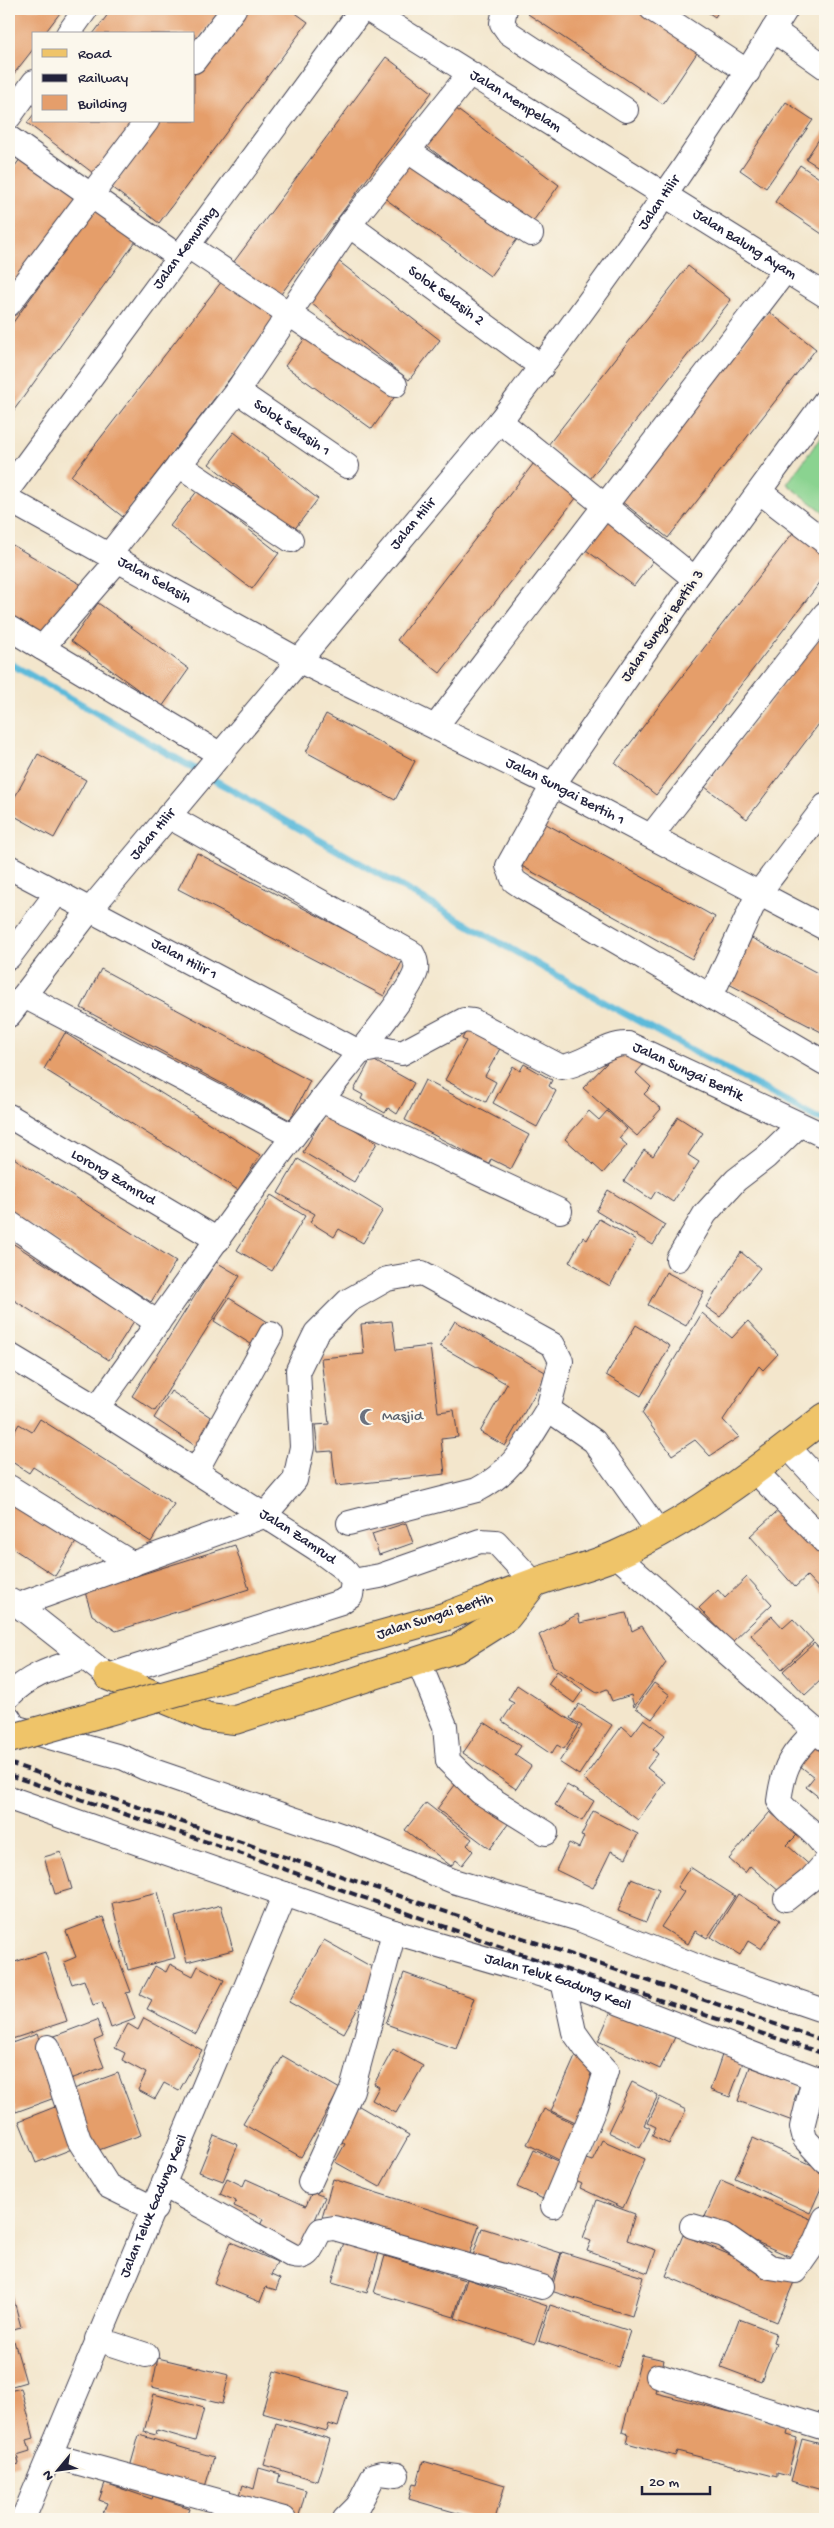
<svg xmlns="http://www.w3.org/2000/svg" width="834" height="2528" font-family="'Gochi Hand',sans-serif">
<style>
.green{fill:#8ad390;stroke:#567a66}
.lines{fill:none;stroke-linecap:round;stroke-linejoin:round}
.stream{stroke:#5cbada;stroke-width:7}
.building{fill:#e59e6b}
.minor-casing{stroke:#413f51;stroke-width:26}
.major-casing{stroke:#413f51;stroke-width:30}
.minor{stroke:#fff;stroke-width:24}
.major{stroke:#efc469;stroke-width:28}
.rail{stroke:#22223b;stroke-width:4;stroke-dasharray:8 4;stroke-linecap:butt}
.major-bridge-casing{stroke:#413f51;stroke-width:30;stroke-linecap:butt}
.major-bridge{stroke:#efc469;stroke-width:28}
.labels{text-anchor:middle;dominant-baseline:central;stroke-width:5;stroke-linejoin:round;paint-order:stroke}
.street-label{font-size:15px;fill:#22223b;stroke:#fbf7ec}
.worship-label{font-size:15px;fill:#5b616d;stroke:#fbf7ec;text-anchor:start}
</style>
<rect width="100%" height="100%" fill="#fbf7ec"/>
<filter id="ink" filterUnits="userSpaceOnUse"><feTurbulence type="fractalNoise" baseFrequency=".02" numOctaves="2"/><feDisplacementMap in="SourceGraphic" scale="10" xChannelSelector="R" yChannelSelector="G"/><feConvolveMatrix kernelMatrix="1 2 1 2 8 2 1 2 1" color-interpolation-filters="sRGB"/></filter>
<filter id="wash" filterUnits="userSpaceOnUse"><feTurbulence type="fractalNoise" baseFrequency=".0096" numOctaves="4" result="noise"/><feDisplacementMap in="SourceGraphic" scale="20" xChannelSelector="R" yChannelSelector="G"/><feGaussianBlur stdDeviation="1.12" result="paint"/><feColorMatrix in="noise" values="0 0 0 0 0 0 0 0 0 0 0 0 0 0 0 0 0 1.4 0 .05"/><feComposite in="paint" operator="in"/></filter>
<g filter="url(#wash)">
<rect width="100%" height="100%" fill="#f3e6cc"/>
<polygon class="green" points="825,431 825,513 787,484"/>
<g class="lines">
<polyline class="stream" points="9,663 607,1004 815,1117 825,1120"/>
</g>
<g id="blocks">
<g class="building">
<polygon points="9,9 63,9 44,34 34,34 34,48 9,80"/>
<polygon points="112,9 221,9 194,45 194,34 93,34"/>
<polygon points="242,9 290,9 308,22 159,223 111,187 159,121 194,121 194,75"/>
<polygon points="532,9 638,9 699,50 663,104 528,14"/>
<polygon points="703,9 720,9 715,17"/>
<polygon points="386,57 432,92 278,298 233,263"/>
<polygon points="786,102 813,120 766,188 740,170"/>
<polygon points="452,106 559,185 531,224 424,144"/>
<polygon points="34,114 34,121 137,121 97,176 27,123"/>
<polygon points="825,130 825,171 806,159"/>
<polygon points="26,151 83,194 9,293 9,174"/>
<polygon points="411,158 518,238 490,276 383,197"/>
<polygon points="800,165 825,182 825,236 775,202"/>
<polygon points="99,203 141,234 9,417 9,328"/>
<polygon points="337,260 440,340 409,380 307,300"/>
<polygon points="688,266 731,300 590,479 548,445"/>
<polygon points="226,276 278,316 123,517 71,476"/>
<polygon points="768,311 816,349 668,538 621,501"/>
<polygon points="311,330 398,392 372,429 285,366"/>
<polygon points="234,432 318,499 293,531 209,464"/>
<polygon points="537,459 580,493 440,673 397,640"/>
<polygon points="198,490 279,553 252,589 170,526"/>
<polygon points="611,517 659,553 634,586 586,550"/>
<polygon points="799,525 825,545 825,576 656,795 615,763"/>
<polygon points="9,543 87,588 47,641 9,619"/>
<polygon points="98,603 189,669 162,707 71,641"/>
<polygon points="825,630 825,716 747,819 705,787"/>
<polygon points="326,714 415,761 395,800 306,752"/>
<polygon points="38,754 86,780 54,838 9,813 9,808"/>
<polygon points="539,820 715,917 692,959 516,863"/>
<polygon points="197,853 403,960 384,996 178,889"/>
<polygon points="748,936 825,977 825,1034 725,982"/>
<polygon points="101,969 310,1081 290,1120 81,1008"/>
<polygon points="470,1023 504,1041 485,1076 496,1082 486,1102 445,1080 466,1041 462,1039"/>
<polygon points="65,1033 260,1155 238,1190 44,1069"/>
<polygon points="623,1046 644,1064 636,1073 651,1087 644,1094 661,1109 637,1136 583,1088"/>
<polygon points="371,1059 414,1083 397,1114 388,1108 385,1113 361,1099 363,1095 354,1090"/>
<polygon points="524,1064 552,1080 549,1086 556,1091 537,1127 493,1103 513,1066 520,1071"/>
<polygon points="425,1080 529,1135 511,1169 491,1159 489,1164 405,1120"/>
<polygon points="589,1111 599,1120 607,1111 627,1129 619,1138 627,1145 603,1173 565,1139"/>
<polygon points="326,1112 377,1143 354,1182 303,1152"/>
<polygon points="678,1117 703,1133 688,1155 699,1162 673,1202 656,1191 651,1199 624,1181 644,1150 653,1156"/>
<polygon points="9,1155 176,1261 151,1302 9,1212"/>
<polygon points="298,1159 383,1210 363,1243 339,1229 334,1237 310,1222 315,1214 278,1193"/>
<polygon points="608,1190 665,1225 653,1245 596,1211"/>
<polygon points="271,1195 305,1216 272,1271 237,1250"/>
<polygon points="599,1219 636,1240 610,1286 569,1262 583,1237 587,1240"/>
<polygon points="9,1241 134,1321 109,1360 9,1297"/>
<polygon points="741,1252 760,1268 720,1317 706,1307"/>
<polygon points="216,1262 240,1276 155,1411 132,1396"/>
<polygon points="666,1272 704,1292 686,1326 648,1305"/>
<polygon points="229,1298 276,1327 262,1351 214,1321"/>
<polygon points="702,1313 732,1338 748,1321 778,1354 763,1370 759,1366 723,1420 739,1437 710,1456 695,1440 672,1455 642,1413"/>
<polygon points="392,1321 396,1350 430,1346 438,1412 454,1410 458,1437 441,1439 445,1474 336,1486 332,1451 318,1452 315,1425 329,1424 321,1358 364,1354 361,1324"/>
<polygon points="455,1321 547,1373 505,1446 480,1432 507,1384 440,1346"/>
<polygon points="636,1325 670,1346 641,1396 606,1375"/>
<polygon points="171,1391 218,1422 200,1449 154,1418"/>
<polygon points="40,1419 174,1504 151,1542 33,1467 29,1473 9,1460 9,1441 19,1424 32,1432"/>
<polygon points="9,1494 78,1539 55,1576 9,1546"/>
<polygon points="784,1505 825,1552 825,1595 807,1576 795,1587 750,1536"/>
<polygon points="406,1523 413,1543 379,1555 372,1534"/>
<polygon points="235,1545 249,1589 116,1631 92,1615 85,1592"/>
<polygon points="747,1577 772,1604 732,1642 699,1608 718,1590 725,1598"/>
<polygon points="626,1613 632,1631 642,1626 666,1663 634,1707 631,1695 612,1701 607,1689 597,1693 553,1666 539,1635 578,1614 580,1623"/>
<polygon points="772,1616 783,1628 793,1619 813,1641 782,1669 751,1635"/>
<polygon points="814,1643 825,1655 825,1685 821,1680 805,1695 783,1671"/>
<polygon points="557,1671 583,1690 574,1703 548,1684"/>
<polygon points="654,1683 670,1695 652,1719 636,1708"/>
<polygon points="517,1685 579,1726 564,1749 557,1745 551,1754 502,1721 514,1703 508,1700"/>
<polygon points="579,1704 612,1725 579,1775 559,1762 582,1726 570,1718"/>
<polygon points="644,1719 665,1735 653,1750 658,1754 647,1768 665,1782 638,1820 583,1779 622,1726 632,1735"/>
<polygon points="484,1722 521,1746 515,1755 531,1766 516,1789 463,1753"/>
<polygon points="812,1738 825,1749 825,1802 806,1787 814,1777 794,1761"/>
<polygon points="458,1781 511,1820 490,1849 437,1809"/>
<polygon points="567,1785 594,1801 582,1821 555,1805"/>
<polygon points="426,1803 472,1839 467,1845 473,1851 462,1865 456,1860 451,1866 405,1830"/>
<polygon points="593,1811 638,1834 626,1858 611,1851 593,1888 556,1870 569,1843 579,1848 584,1837 581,1836"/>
<polygon points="770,1812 797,1835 787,1845 814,1869 788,1899 750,1866 745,1873 729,1859"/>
<polygon points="61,1852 72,1889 55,1894 44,1857"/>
<polygon points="690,1867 735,1896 707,1938 695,1931 688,1944 661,1927 684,1892 677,1887"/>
<polygon points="631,1879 659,1890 646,1922 618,1911"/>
<polygon points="158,1892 175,1958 128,1970 112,1903"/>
<polygon points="738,1894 780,1920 761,1949 748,1941 740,1955 711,1937"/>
<polygon points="221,1905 233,1950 187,1962 175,1917"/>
<polygon points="103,1917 131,1992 126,1993 135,2019 111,2028 102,2002 93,2005 84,1980 72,1984 64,1962 76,1957 66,1931"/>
<polygon points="324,1940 379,1971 344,2033 289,2002"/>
<polygon points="45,1952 67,2021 9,2040 9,1964"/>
<polygon points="170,1964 193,1976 198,1966 224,1980 196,2034 147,2009 152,2000 140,1994 155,1966 166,1972"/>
<polygon points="404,1973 474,1998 456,2049 386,2024"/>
<polygon points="612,2009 675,2037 660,2069 598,2041"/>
<polygon points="144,2018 202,2050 179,2091 164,2083 155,2099 138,2090 146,2073 122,2060 125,2053 115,2048 128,2024 138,2030"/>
<polygon points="97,2020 103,2037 94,2041 104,2067 68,2080 52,2037"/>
<polygon points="37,2034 60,2096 16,2112 9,2092 9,2044"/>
<polygon points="393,2049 423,2066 396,2113 372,2100 379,2087 374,2084"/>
<polygon points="722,2055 743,2062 730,2097 710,2090"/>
<polygon points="283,2056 340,2089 301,2157 243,2124"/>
<polygon points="575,2057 595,2066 590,2076 601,2081 582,2125 551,2111"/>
<polygon points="750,2067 800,2085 794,2100 805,2104 798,2123 738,2101"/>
<polygon points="118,2073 141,2135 93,2152 71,2090"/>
<polygon points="632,2082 658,2095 644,2125 650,2128 640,2148 608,2132"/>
<polygon points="660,2097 686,2110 669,2144 652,2136 656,2127 648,2123"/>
<polygon points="354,2103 409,2135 380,2187 335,2162 345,2144 335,2138"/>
<polygon points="60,2105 77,2147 36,2163 19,2121"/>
<polygon points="544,2109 582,2127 565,2163 527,2144"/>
<polygon points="214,2135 238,2145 223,2181 199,2172"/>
<polygon points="753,2138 825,2171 825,2179 810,2213 735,2178"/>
<polygon points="602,2140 645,2159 623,2208 580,2188 582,2184 576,2181 586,2159 592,2161"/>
<polygon points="534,2150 569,2166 552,2203 517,2187"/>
<polygon points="227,2178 243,2186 246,2179 306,2206 312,2192 325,2197 302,2249 258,2230 263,2219 234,2206 236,2201 220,2194"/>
<polygon points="333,2179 479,2225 467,2263 322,2217"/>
<polygon points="721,2180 815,2221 798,2260 704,2219"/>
<polygon points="597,2200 635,2214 627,2240 656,2250 648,2273 587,2251 591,2241 583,2238"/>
<polygon points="482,2228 561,2253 549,2290 470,2265"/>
<polygon points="683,2235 794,2282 777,2322 666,2276"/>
<polygon points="231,2242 277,2262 271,2275 280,2279 276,2290 266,2287 260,2302 214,2283"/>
<polygon points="344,2242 379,2253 367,2293 332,2283"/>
<polygon points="562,2252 643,2277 632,2316 551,2291"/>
<polygon points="385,2256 465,2280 454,2317 374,2293"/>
<polygon points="467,2279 547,2306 535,2344 455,2318"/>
<polygon points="9,2282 21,2327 9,2330"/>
<polygon points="550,2305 630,2331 618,2367 539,2341"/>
<polygon points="739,2319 776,2333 773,2342 776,2343 761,2382 721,2367"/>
<polygon points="14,2341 26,2382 9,2387 9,2342"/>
<polygon points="642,2355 664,2360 656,2393 789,2427 787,2435 797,2438 788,2476 777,2473 777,2477 677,2451 675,2456 627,2443 629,2434 622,2432"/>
<polygon points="158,2358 229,2375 222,2404 152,2387"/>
<polygon points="274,2371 348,2392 338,2427 329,2424 327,2431 262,2413"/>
<polygon points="21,2388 34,2438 27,2440 30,2451 17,2455 19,2464 9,2467 9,2391"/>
<polygon points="154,2394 204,2408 195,2441 157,2430 156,2435 144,2432"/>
<polygon points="276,2423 330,2439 317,2481 264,2465"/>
<polygon points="139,2435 214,2457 201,2500 127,2478"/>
<polygon points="802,2439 825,2445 825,2491 791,2481"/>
<polygon points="423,2461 505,2485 495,2519 478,2519 409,2499 413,2483 417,2484"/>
<polygon points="259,2468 280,2474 278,2482 306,2490 298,2519 288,2519 237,2505 243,2485 254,2489"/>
<polygon points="105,2483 152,2499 153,2496 190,2508 186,2519 121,2519 103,2513 107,2503 99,2500"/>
</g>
</g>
</g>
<g filter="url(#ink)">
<use href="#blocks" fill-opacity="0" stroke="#413f51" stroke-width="1"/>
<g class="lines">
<g class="minor-casing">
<g id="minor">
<path id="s1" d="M367,9L825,295"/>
<polyline points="505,9 502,23 509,33 626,110"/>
<polyline points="652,9 748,72"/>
<polyline points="773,30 825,67"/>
<polyline points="68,34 86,9"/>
<polyline points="194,61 234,9"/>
<polyline points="9,117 34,82"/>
<polyline points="9,138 179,257"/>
<polyline points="408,151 531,234"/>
<path id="s2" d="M349,225L542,367"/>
<polyline points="188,246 395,385"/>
<polyline points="9,304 147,121"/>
<path id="s3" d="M237,391L347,466"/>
<polyline points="825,401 695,579 553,785 508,866 514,881 523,887 825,1063"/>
<polyline points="500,421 695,579"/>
<polyline points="179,465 291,540"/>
<path id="s4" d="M9,488L362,9"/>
<polyline points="760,492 825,542"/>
<path id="s5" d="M9,500L300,661L553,785L825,928"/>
<polyline points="109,555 237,391 349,225 469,74"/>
<polyline points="9,628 221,755"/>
<polyline points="42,648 118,560"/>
<polyline points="436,726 785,271"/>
<polyline points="651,836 825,614"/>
<path id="s6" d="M9,867L359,1052"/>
<polyline points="9,957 57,893"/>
<polyline points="24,996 292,1136"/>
<polyline points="711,996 758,894 825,806"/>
<path id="s7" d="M9,1015L89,911L500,421C601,289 700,151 786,9"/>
<path id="s8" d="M359,1052L378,1048L402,1053L464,1020L473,1021L561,1067C585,1065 605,1043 628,1044L825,1136"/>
<polyline points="321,1100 560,1211"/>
<path id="s9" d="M9,1116L218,1240"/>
<polyline points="9,1223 158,1323"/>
<polyline points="678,1259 705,1214 736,1180 766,1157 798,1126"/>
<path id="s10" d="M9,1355L97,1408L317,1549L344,1569L353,1581L351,1595L341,1602L108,1676L18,1605L9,1600"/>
<path d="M97,1408C179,1294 258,1178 346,1069C361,1050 411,991 416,971C417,964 415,958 412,953L168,816"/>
<polyline points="787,1446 825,1487"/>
<polyline points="754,1470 825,1542"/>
<polyline points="196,1471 271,1334"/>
<polyline points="9,1487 133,1564"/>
<path d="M349,1523L477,1490C514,1471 527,1442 548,1409"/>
<polyline points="616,1555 825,1739"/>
<polyline points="353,1581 380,1576 480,1541 496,1542 534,1583"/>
<polyline points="18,1605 264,1516 295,1480 302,1447 298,1370 316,1333 348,1301 387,1279 422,1273 553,1345 561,1361 548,1409 594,1441 660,1534"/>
<polyline points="418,1660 445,1726 448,1761 480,1792 546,1833"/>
<path d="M9,1696C32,1673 55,1668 84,1658"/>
<polyline points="9,1718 14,1727 124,1758 145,1768 343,1836 453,1881 579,1919 708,1971 825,2011"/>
<path d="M816,1730C790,1757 784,1764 779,1801C792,1820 814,1828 825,1848"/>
<path id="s11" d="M9,1798L394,1932L563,1981L825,2082"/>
<polyline points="786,1899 810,1880 825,1863"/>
<polyline points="48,2047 79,2140 108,2186 155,2209"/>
<polyline points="814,2078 802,2127 805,2139 825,2161"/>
<polyline points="310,2182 352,2090 394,1932"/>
<path d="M165,2186L293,2256C312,2261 312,2242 321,2230L334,2228L542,2287"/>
<polyline points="553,2206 595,2106 606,2071 589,2053 574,2032 563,1981"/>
<polyline points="692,2226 724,2235 770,2267 795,2271 814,2244 825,2218"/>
<polyline points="97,2339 146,2355"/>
<polyline points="658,2376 825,2428"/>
<polyline points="50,2455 284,2519"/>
<path id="s12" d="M23,2519L285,1894"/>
<polyline points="345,2519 358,2506 374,2475 381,2473 397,2475"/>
</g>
</g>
<g class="major-casing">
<g id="major">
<path d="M444,1617C473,1606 503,1594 533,1583C560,1573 589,1567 616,1555C692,1521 760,1468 825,1417"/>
<polyline points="108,1676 208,1717 235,1720 458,1648 507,1617 534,1583"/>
</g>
</g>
<use href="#minor" class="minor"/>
<use href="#major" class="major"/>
<g class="rail">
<polyline points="9,1763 825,2041"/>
<polyline points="9,1775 225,1848 552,1965 825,2054"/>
</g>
<g class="major-bridge-casing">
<polyline id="major-bridge" points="9,1739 444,1617"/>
</g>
<use href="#major-bridge" class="major-bridge"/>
</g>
</g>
<defs>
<g id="mosque-bare" transform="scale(1.35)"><path d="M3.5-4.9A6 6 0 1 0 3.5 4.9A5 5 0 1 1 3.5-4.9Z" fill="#6b7280" stroke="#fbf7ec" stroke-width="2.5" paint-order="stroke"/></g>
</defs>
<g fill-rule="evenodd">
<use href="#mosque-bare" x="368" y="1417"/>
</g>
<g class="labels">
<g class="street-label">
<text stroke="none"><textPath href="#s1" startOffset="175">Jalan Mempelam</textPath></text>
<text stroke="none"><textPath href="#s7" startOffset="1041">Jalan Hilir</textPath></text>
<text stroke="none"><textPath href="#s1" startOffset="445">Jalan Balung Ayam</textPath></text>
<text stroke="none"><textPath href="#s4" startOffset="298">Jalan Kemuning</textPath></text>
<text stroke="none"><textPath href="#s2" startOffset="120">Solok Selasih 2</textPath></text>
<text stroke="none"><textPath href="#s3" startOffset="66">Solok Selasih 1</textPath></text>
<text stroke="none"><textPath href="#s7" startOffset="636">Jalan Hilir</textPath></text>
<text stroke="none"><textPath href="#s5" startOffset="166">Jalan Selasih</textPath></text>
<text transform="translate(663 626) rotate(-55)">Jalan Sungai Bertih 3</text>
<text stroke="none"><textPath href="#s5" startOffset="628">Jalan Sungai Bertih 1</textPath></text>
<text stroke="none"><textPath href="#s7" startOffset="231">Jalan Hilir</textPath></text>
<text stroke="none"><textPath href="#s6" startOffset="198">Jalan Hilir 1</textPath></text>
<text stroke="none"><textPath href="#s8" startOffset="360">Jalan Sungai Bertik</textPath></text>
<text stroke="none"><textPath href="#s9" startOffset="121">Lorong Zamrud</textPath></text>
<text stroke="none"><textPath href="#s10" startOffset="341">Jalan Zamrud</textPath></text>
<text transform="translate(435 1617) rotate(-18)">Jalan Sungai Bertih</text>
<text stroke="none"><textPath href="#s11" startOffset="579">Jalan Teluk Gadung Kecil</textPath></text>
<text stroke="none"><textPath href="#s12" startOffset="339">Jalan Teluk Gadung Kecil</textPath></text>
</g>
<g class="worship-label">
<text x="382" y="1417">Masjid</text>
</g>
</g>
<rect width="834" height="2528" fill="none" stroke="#fbf7ec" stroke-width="30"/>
<rect x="32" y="32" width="162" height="90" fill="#fbf7ec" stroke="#a4a2a5"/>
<rect x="42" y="49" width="25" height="8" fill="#efc469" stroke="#a4a2a5"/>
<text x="78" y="58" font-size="15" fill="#22223b">Road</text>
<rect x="42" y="74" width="25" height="8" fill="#22223b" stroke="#a4a2a5"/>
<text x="78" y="82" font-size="15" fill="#22223b">Railway</text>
<rect x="42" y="95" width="25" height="15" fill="#e59e6b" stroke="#a4a2a5"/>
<text x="78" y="108" font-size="15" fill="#22223b">Building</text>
<g transform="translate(58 2470) rotate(241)" stroke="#fbf7ec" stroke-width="4" paint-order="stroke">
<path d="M0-4L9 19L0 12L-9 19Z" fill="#22223b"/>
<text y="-8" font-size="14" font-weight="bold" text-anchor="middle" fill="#22223b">N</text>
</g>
<path d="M642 2486v8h68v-8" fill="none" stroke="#22223b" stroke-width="2.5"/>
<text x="649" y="2486" font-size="15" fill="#22223b" stroke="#fbf7ec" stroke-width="4" paint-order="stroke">20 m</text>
</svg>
